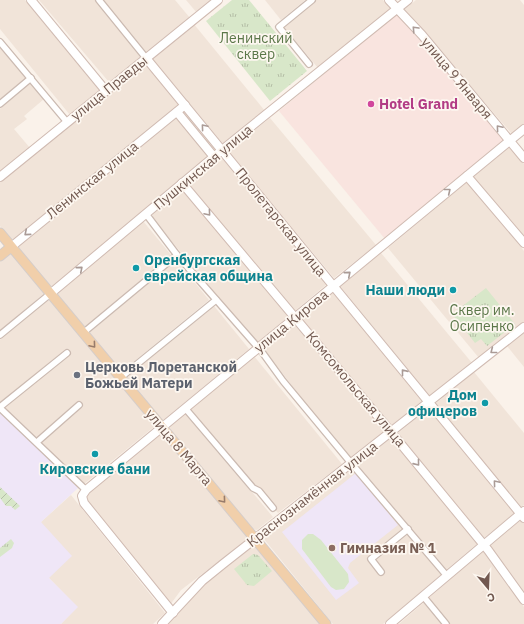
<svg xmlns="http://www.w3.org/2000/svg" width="524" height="624" font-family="'IBM Plex Sans',sans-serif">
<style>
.residential{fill:#f1e4d9}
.commercial{fill:#f9e4df}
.education{fill:#efe6f7}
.grass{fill:url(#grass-tufts)}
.garden{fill:url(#garden-furrows)}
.pitch{fill:#d8e7c9}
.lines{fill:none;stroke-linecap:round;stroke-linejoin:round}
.street-casing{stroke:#cbbab1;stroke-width:8}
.secondary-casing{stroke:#d0bbb2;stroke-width:10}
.primary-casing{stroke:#d5cdca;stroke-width:11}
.street{stroke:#fff;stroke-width:5.5}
.secondary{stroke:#fff;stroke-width:8}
.primary{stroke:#f1cfaa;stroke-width:9}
.oneway{stroke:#aa9b96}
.oneway2{stroke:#987c6b}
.hotel-dot{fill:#d1479c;stroke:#fdf7f0;stroke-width:1.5}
.culture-dot{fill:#0f9aa8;stroke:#fdf7f0;stroke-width:1.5}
.worship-dot{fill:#6b7280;stroke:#fdf7f0;stroke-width:1.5}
.education-dot{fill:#8d6e63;stroke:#fdf7f0;stroke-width:1.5}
.labels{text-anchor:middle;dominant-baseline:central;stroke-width:3.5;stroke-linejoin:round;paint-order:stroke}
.park-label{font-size:14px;fill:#5b7749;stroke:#fdf7f0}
.street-label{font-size:14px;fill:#725950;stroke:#fdf7f0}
.hotel-label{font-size:14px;font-weight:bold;fill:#b23c85;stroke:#fdf7f0;text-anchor:start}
.culture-label{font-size:14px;font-weight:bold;fill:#0d838f;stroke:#fdf7f0;text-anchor:end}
.worship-label{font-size:14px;font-weight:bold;fill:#5b616d;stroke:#fdf7f0;text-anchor:start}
.education-label{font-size:14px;font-weight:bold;fill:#785e54;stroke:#fdf7f0;text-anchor:start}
</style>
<defs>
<pattern id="grass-tufts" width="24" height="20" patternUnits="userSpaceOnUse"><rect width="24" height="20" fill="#d8e7c9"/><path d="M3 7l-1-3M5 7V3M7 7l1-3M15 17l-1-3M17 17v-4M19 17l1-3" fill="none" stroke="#b4bea6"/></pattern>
<pattern id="garden-furrows" width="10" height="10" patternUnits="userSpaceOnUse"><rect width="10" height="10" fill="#d8e7c9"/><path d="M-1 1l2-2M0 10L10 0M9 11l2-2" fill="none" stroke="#b4bea6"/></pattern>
</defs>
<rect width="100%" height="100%" fill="#faf2ea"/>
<g class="residential">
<polygon points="0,0 25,0 100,90 70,115 0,29"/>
<polygon points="39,0 175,0 190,18 109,82"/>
<polygon points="186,0 213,0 197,13"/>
<polygon points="265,0 305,0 281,20"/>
<polygon points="316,0 383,0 391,9 318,68 284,27"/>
<polygon points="416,0 520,0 524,5 524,124 512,134 404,10"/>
<polygon points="193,23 265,111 224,145 152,58"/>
<polygon points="0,47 26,78 0,99"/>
<polygon points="146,63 180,105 12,242 0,226 0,182"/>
<polygon points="30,83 44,99 24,116 27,119 14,129 30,148 0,173 0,109"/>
<polygon points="184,110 216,150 51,289 17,247"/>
<polygon points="270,118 376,245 334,278 228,151"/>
<polygon points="510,146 524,164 524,238 473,177"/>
<polygon points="222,156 328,283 295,311 188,184"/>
<polygon points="467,182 524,251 524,322 479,358 388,248"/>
<polygon points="182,188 289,316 257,343 152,218 153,213"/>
<polygon points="143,221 171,255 84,328 55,294"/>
<polygon points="11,252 45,293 0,331 0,261"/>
<polygon points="381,253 472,363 430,396 340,286"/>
<polygon points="176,260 209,300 121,372 89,333"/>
<polygon points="333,292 423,401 392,427 301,318"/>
<polygon points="50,298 155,426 84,484 0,403 0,340"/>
<polygon points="214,306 249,349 162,421 126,377"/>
<polygon points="295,323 385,431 350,459 312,412 264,349"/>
<polygon points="524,332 524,367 507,346"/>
<polygon points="254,356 342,464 278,513 190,409"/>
<polygon points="474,372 524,433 524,505 521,507 435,404"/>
<polygon points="430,407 516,512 484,538 398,433"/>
<polygon points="185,412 273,517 257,530 252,529 173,434 170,428 171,423"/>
<polygon points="159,433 164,434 248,535 248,539 181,590 170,605 89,506 85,496"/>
<polygon points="391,438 478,543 446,570 356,465"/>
<polygon points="353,468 443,573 383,624 333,624 264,539"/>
<polygon points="71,495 165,613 153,624 61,624 77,607 49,578 41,522"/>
<polygon points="521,520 524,523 524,594 490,546"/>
<polygon points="255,545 320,624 167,624 207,583"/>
<polygon points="483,551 524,607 524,624 399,624"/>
</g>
<polygon class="commercial" points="398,13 505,140 385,239 279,111"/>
<g class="education">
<polygon points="0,410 78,488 41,522 72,556 49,578 78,607 61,624 0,624"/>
<polygon points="356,473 398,525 350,563 348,568 359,583 336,600 282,532"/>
</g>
<g class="grass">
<polygon points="232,0 249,0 307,71 270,101 206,21"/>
<polygon points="486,288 515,324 487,346 481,339 475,343 452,314"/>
<polygon points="11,539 14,543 12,548 0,557 0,548"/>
<polygon points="253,554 258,555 272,571 254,586 247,585 234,569"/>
</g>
<polygon class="garden" points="0,487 20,506 15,510 11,506 6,506 0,498"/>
<polygon class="pitch" points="308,534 313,534 321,540 348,574 349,582 344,589 336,590 331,587 302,549 302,540"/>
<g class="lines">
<g class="street-casing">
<g id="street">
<polyline points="99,0 146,58"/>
<polyline points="0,42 67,122"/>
<polyline points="309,64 279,27 312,0"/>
<polyline points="0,104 31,78"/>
<polyline points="146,214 177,255 262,352 283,381 351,463 447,576"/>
<polyline points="83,333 177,255"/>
<polyline points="0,335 50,294"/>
<polyline points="120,378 216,300"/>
<polyline points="0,407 67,353"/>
<polyline points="0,408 86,490"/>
<polyline points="185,408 253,488 259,491 273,508"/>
<polyline points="37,442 79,405"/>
<polyline points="381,572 371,559 408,529"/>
<polyline points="423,596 446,624"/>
</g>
</g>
<g class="secondary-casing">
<g id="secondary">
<polyline points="31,0 106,91"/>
<polyline points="389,0 422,35 524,158"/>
<polyline points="146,58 524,518"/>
<polyline points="177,112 214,157"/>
<polyline points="467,176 524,243"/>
<polyline points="0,177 218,0"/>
<polyline points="182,183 391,432 488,550 524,600"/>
<polyline points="11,247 185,105"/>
<polyline points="50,294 222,150 408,0"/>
<polyline points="173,613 84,503 82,496 86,490 524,129"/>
<polyline points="162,624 202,581 223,564 524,327"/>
<polyline points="390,624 524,511"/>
</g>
</g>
<g class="primary-casing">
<g id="primary">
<polyline points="0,233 326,624"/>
<polyline points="0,256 11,247"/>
</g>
</g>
<use href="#street" class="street"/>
<use href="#secondary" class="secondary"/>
<use href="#primary" class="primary"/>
</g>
<defs><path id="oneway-chevron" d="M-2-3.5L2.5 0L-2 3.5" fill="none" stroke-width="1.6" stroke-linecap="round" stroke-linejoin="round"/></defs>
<g class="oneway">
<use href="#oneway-chevron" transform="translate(415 29) rotate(-133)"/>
<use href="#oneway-chevron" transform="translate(204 127) rotate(-130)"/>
<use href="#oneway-chevron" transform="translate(499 128) rotate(-130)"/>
<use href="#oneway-chevron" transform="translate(448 191) rotate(-39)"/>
<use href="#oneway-chevron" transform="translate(208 213) rotate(50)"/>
<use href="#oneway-chevron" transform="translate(27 233) rotate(140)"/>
<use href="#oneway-chevron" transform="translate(80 269) rotate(-40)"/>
<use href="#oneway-chevron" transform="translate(348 274) rotate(-40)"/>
<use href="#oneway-chevron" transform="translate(493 351) rotate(142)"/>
<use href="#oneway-chevron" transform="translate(404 372) rotate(-129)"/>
<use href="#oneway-chevron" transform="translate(417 463) rotate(51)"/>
<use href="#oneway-chevron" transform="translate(496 483) rotate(-130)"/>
</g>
<g class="oneway2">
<use href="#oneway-chevron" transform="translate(93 345) rotate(50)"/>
<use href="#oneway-chevron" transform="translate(223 500) rotate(50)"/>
</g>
<circle class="hotel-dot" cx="371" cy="104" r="4"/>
<g class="culture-dot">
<circle cx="136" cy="268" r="4"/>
<circle cx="453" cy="290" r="4"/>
<circle cx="485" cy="403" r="4"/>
<circle cx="95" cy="454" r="4"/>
</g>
<circle class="worship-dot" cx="77" cy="375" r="4"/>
<circle class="education-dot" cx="332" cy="548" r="4"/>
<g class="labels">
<g class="park-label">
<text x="256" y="38">Ленинский<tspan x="256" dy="16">сквер</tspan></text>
<text x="482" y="310">Сквер им.<tspan x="482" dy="16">Осипенко</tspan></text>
</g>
<g class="street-label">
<text transform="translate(457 78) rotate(50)">улица 9 Января</text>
<text transform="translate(109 88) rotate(-39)">улица Правды</text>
<text transform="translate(203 167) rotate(-40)">Пушкинская улица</text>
<text transform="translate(92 180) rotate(-39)">Ленинская улица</text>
<text transform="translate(281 222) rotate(51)">Пролетарская улица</text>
<text transform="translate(291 321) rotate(-39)">улица Кирова</text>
<text transform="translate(356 389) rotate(50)">Комсомольская улица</text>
<text transform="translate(179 447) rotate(50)">улица 8 Марта</text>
<text transform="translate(312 494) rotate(-38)">Краснознамённая улица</text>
</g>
<g class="hotel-label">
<text x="379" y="104">Hotel Grand</text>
</g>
<g class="culture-label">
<text x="144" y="260" text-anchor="start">Оренбургская<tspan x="144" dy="16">еврейская община</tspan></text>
<text x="445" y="290">Наши люди</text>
<text x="477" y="395">Дом<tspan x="477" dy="16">офицеров</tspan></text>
<text x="95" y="469" text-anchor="middle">Кировские бани</text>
</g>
<g class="worship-label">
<text x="85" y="367">Церковь Лоретанской<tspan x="85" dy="16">Божьей Матери</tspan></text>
</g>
<g class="education-label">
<text x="340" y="548">Гимназия № 1</text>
</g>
</g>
<g transform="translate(488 588) rotate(161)" stroke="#fdf7f0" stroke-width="3" paint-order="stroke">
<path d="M0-3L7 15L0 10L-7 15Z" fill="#725950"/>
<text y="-6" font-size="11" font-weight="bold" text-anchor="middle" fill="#725950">С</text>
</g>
</svg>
